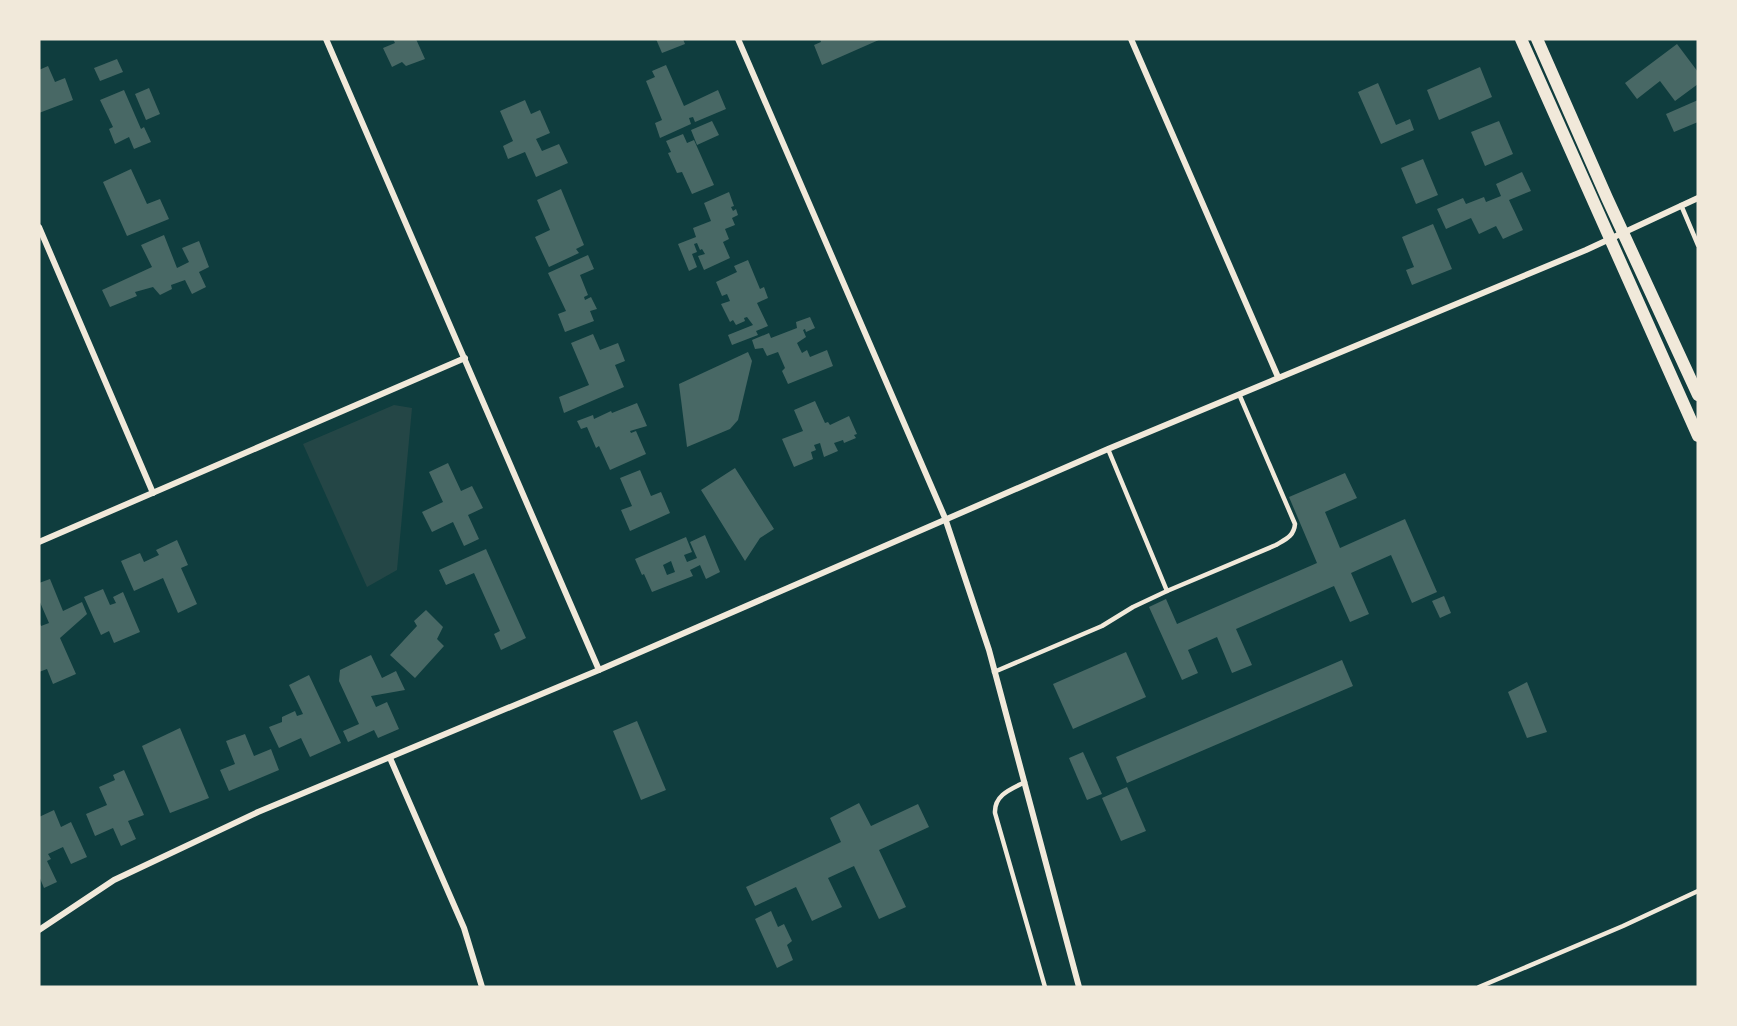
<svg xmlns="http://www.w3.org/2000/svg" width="1737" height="1026" font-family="Karla,sans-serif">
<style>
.green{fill:#244646}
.building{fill:#486865;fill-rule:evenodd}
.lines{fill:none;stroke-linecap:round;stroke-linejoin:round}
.service{stroke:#f1e9da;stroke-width:4.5}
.minor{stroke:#f1e9da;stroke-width:6}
.secondary{stroke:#f1e9da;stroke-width:12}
</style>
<rect width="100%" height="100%" fill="#0f3d3e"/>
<polygon class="green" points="394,405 412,408 397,570 367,587 303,444"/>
<g class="building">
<polygon points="393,39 416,39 425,59 406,66 402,62 392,67 383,48 395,43"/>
<polygon points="656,39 683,39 685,44 662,53"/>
<polygon points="820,39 881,39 822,65 814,45 821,42"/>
<polygon points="1677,44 1698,72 1698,84 1675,101 1660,81 1637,99 1625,83"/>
<polygon points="117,59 123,72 100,81 94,68"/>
<polygon points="666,65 684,106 718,90 726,109 695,122 693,117 689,118 691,124 660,138 655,123 662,120 646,81 655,77 652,71"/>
<polygon points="48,66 55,82 65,78 73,100 39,113 39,70"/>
<polygon points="1480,67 1492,97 1439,120 1427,90"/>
<polygon points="1378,83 1396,125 1410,119 1414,130 1381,144 1358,92"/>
<polygon points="149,88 160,114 146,120 135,94"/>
<polygon points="124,90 141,129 144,127 151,142 134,149 129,137 115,144 109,129 113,127 100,100"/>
<polygon points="525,100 531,114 540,110 550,133 536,139 542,151 559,144 568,163 536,177 525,152 508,159 503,146 513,141 500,111"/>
<polygon points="1698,100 1698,122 1674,132 1666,114"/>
<polygon points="712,121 719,135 697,145 691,130"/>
<polygon points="1499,121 1513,154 1485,166 1471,132"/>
<polygon points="683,134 687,143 694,140 714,185 692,194 682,172 677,173 668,153 671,152 666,141"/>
<polygon points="1423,159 1438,195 1416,204 1401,168"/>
<polygon points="131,169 147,204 160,199 169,219 127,236 103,182"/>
<polygon points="1522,172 1531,191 1509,200 1523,230 1503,239 1496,226 1479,234 1471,218 1446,229 1437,209 1463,198 1466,204 1484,197 1486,202 1501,196 1496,184"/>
<polygon points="561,189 584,245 576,249 579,253 549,267 535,237 550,230 537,200"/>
<polygon points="729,192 734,206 731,207 733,211 736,209 738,215 732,218 735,225 725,229 729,239 723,242 730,258 704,270 698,256 705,254 702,249 700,250 697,243 694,244 697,252 692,254 697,267 689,271 678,244 696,237 693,228 711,221 704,203"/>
<polygon points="1433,224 1452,269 1412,285 1406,270 1414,267 1402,237"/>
<polygon points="164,235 177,268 189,262 182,248 199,241 209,267 199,272 206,287 192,294 185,280 171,285 172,289 160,295 153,287 135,292 137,296 110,307 102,290 152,267 141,245"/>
<polygon points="588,255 594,269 580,275 588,295 584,297 585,300 591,297 597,309 590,311 594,321 565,332 558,314 566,311 548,273"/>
<polygon points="748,260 760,289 764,287 768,298 757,303 768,326 756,331 758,335 732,345 728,335 753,325 747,317 744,318 745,321 736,325 733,320 730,322 721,304 730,301 727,294 722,296 716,282 737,272 734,266"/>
<polygon points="810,317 815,328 806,332 805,329 803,330 806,337 797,343 802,353 807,350 810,357 827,350 833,366 788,384 782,371 785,368 778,352 767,356 763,348 755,349 752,340 769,333 771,338 797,328 796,322"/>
<polygon points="593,334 600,350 618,343 625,361 615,365 624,387 564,413 559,397 589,385 571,343"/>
<polygon points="748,352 752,361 738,420 730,429 687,447 679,384"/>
<polygon points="815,401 825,423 828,422 830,425 849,416 857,434 854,435 856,438 844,443 843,440 834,443 838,451 824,457 820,443 814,445 816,450 811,452 813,459 794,467 782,439 803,431 794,410"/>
<polygon points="637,403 647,426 630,431 631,433 636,431 646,454 610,470 599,446 596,448 587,427 581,429 577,421 593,415 594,419 611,411 612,413"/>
<polygon points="448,463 461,491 472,486 483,508 468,515 479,539 464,546 453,522 432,532 422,512 443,502 429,472"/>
<polygon points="735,468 774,529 760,538 745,561 701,490"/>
<polygon points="640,470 651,496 661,492 670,513 630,531 621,510 632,506 620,478"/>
<polygon points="1345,473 1357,498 1325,512 1340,548 1405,519 1437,592 1412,603 1391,555 1351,573 1369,614 1350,622 1334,586 1236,629 1252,665 1232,673 1217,637 1188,650 1198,673 1182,680 1149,607 1166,599 1177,624 1317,563 1289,497"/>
<path d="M705,535L720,572L706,579L700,565L690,570L693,576L652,592L644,574L642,575L635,559L686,537L692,552L684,555L687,562L697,558L690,542ZM671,561L675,572L667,575L663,565Z"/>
<polygon points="177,540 188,565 181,568 197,604 178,613 163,578 134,591 121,561 140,553 144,562 159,555 156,550"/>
<polygon points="486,549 526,638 501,650 494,634 500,631 474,573 446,585 439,570"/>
<polygon points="50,579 63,611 82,602 87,614 60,638 76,674 53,684 47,669 39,672 39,622 41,626 49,623 39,600 39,583"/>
<polygon points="103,589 110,605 116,603 113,597 123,592 140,632 114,643 109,631 101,635 84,597"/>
<polygon points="1444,596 1451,613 1440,618 1432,601"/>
<polygon points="426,610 443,627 437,639 444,646 415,678 390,655 417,626 414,621"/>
<polygon points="1126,652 1146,697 1073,729 1053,684"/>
<polygon points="371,655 382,678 396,671 405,690 371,696 376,707 387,702 399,729 378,738 374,730 348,742 343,731 359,724 339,681 340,670"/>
<polygon points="1342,660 1353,686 1127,783 1116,757"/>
<polygon points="309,675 341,743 310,757 301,738 279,748 269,727 282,722 282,717 295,711 297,716 303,714 289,685"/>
<polygon points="1527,682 1547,732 1527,738 1508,692"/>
<polygon points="637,721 666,790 641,800 613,731"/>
<polygon points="180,728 209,798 170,813 142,746"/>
<polygon points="245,734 254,756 271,749 279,770 229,791 220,770 235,764 226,741"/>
<polygon points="1083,752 1102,794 1087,800 1069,758"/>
<polygon points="124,770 144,815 128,821 136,839 121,846 113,828 95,836 86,814 107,805 99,787 115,780 113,775"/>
<polygon points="1127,787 1146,831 1121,841 1102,798"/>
<polygon points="859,803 871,826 918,804 929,827 879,850 906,907 879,919 854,866 828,878 842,907 812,921 796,887 755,906 746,887 841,842 830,818"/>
<polygon points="54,810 61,827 71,822 87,857 71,864 63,847 48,854 51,859 47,861 57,882 44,888 39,876 39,817"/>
<polygon points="771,911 778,927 784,924 792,941 787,945 793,960 777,968 755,919"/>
</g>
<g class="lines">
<g class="service">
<polyline points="1681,205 1698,245"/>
<polyline points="1108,449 1167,591"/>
<path d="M994,672L1102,626L1133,607L1167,591L1276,545C1286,539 1294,536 1295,524L1239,394"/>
<path d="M1025,782C1011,789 994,795 995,813L1045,987"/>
<polyline points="1479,987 1623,926 1698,891"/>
</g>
<g class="minor">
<polyline points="326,39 599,670"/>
<polyline points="738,39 945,518 989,650 1079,987"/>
<polyline points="1131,39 1278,377"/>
<polyline points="39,227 153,493"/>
<polyline points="39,542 465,358"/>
<polyline points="390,758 464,928 482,987"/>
<polyline points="39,930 114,880 258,812 599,670 1108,449 1586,250 1698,198"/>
</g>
<g class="secondary">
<polyline points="1521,39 1698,436"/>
<polyline points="1537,39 1607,198 1698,395"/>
</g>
</g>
<rect width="1737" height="1026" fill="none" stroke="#f1e9da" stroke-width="81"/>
</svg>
